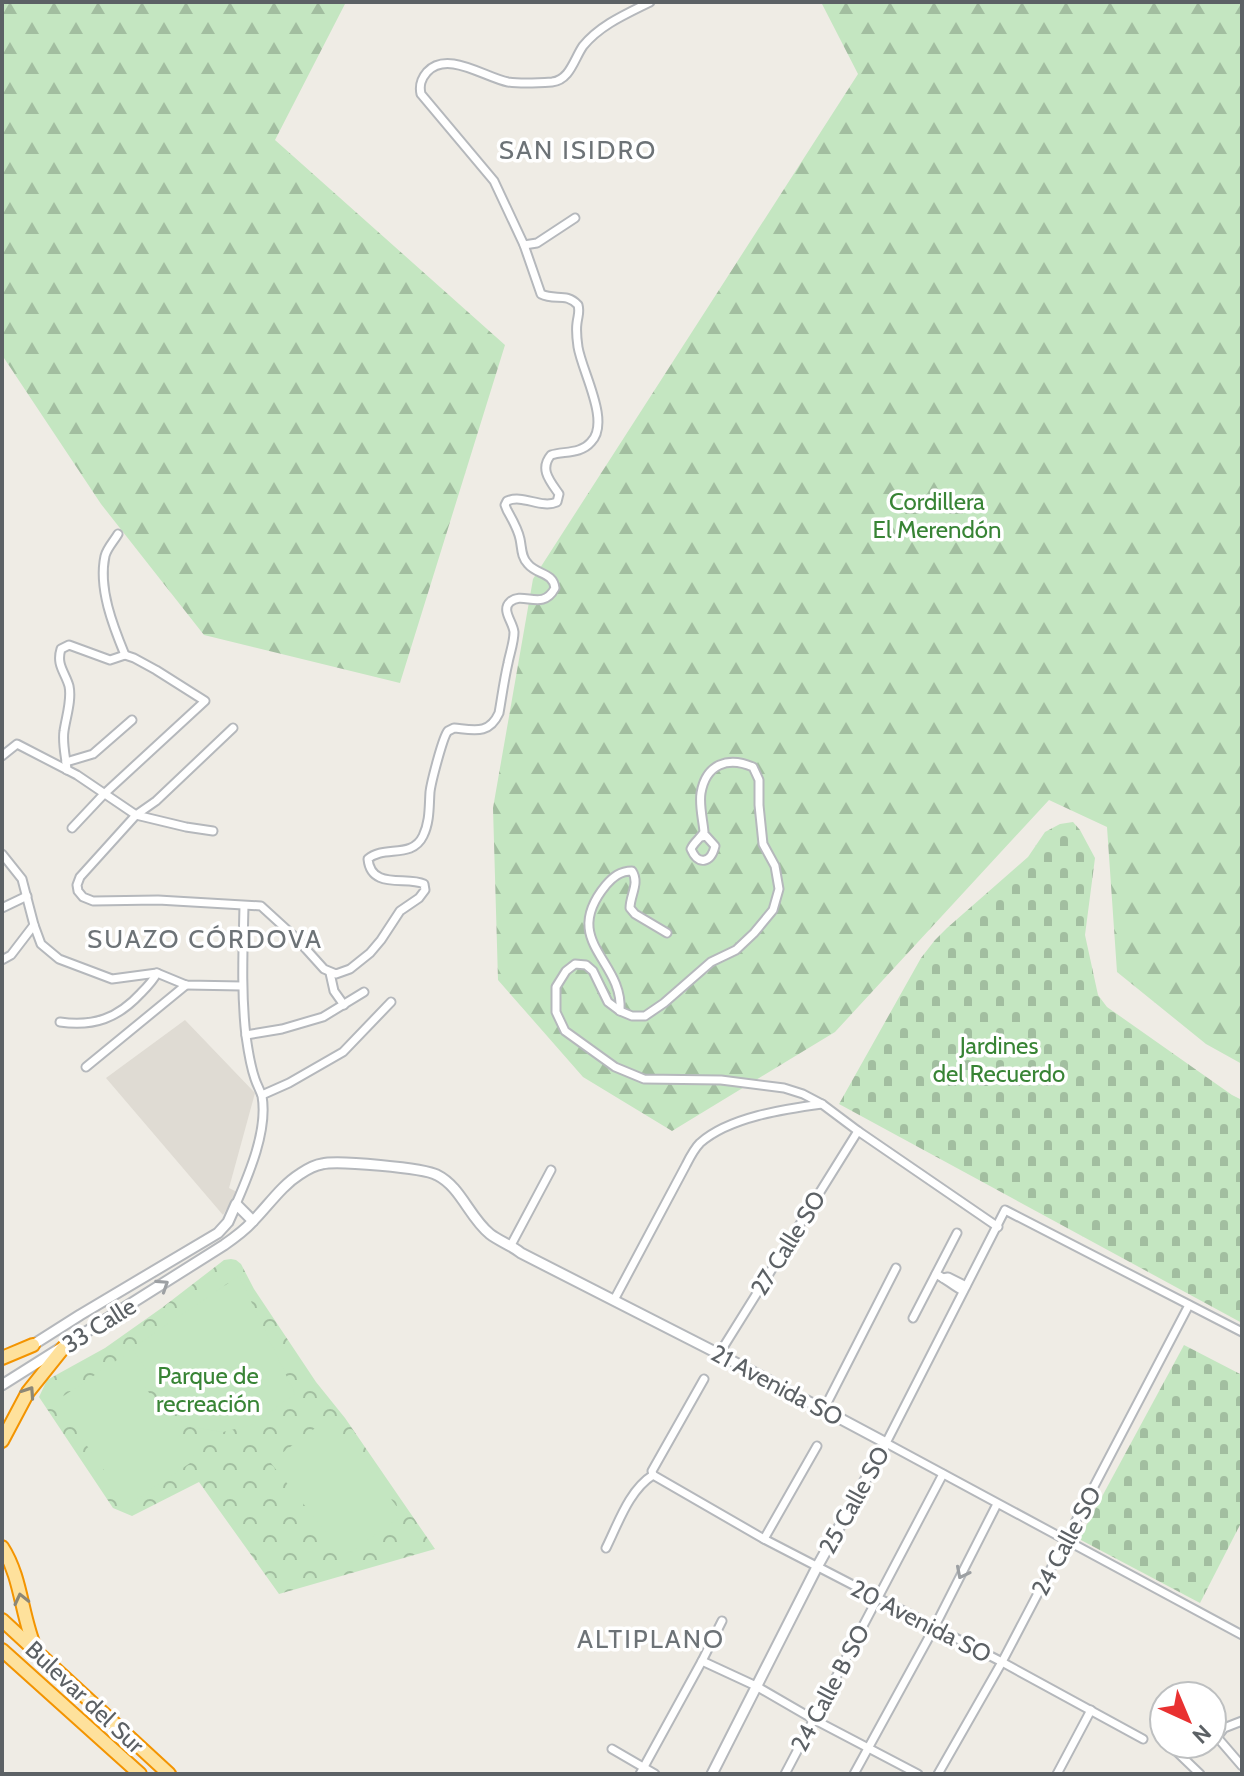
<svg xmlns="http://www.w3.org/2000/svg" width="1244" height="1776" font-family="Cabin,sans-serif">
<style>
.education{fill:#dfdbd3}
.forest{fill:url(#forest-firs)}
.cemetery{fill:url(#cemetery-stones)}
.park{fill:url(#park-crowns)}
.garden{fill:#c4e6c1}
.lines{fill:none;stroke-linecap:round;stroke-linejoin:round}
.minor-casing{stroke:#b5b8bc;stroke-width:11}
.tertiary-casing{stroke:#b5b8bc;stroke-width:13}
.trunk-casing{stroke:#f39401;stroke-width:16}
.minor{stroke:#fff;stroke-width:7}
.tertiary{stroke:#fff;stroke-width:9}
.trunk{stroke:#fee19c;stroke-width:12}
.oneway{stroke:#9da0a3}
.oneway2{stroke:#8d8776}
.labels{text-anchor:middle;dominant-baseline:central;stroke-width:7;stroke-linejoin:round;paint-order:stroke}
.park-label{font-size:24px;fill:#388435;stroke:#fff}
.street-label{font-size:24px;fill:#5c6165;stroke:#fff}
.neighbourhood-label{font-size:26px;letter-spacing:2px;fill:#6d7377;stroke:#fff}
</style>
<defs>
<pattern id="forest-firs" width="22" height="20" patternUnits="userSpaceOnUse" patternTransform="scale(2)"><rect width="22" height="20" fill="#c4e6c1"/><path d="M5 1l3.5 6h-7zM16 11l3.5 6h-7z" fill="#a2bea0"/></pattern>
<pattern id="cemetery-stones" width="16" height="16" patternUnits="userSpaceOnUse" patternTransform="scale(2)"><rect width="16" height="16" fill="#c4e6c1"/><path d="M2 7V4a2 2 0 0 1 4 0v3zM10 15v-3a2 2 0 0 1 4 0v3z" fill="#a2bea0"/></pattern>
<pattern id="park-crowns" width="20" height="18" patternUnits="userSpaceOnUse" patternTransform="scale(2)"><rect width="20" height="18" fill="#c4e6c1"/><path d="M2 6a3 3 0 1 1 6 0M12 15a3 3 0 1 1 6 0" fill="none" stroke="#a2bea0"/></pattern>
</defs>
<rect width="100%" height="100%" fill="#efece5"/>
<polygon class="education" points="185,1020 255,1093 229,1188 237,1192 223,1215 106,1078"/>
<g class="forest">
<polygon points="2,2 346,2 275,140 505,345 400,683 204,635 101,504 2,355"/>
<polygon points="821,2 1242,2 1242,1064 1206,1044 1117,972 1107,827 1049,800 835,1032 672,1131 583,1077 498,980 493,808 533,579 858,74"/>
</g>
<g class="cemetery">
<polygon points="1073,822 1080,830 1095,858 1085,935 1098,995 1107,1007 1232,1095 1242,1100 1242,1323 839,1104 921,958 935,940 947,928 1028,857 1045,832 1060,824"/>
<polygon points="1184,1345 1242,1375 1242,1521 1200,1603 1079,1539"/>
</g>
<polygon class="park" points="231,1259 236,1260 241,1264 254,1289 316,1382 345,1418 435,1549 279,1594 199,1482 132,1516 113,1508 39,1397 47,1380 105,1348 163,1307 224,1260"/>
<g class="garden">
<polygon points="239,1276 295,1394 251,1425 223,1432 184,1426 132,1348"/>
<polygon points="123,1356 196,1459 128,1505 56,1401"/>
<polygon points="330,1417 403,1515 345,1556 270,1462"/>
</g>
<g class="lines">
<g class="minor-casing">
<g id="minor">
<polyline points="524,245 537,243 575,218"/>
<path d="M118,534C114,541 107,548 105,556C98,588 113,626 125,655"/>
<path d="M233,728L156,801L136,815L80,877L77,885L78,891L83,897L93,901L158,900L261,906L296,938L324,969L336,974L350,969L370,953L381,940L400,911L419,898L425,890L424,884C406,876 371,890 368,859C384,845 412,859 423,836C430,822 429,806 430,792C431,783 443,736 448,731C450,730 452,729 454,728C474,730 489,735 499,713C502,696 504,680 508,663C510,653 514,642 514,632C513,622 501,610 510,602C523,590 542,612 555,588C553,572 537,575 528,564C521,557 522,548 520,539C518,529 512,519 507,510L505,505L507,501C523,494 541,509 557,502L559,494C550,481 539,469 551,455C564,451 581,454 591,442C611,422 582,372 578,347C577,340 576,330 577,323C578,315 580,312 578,305C566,292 555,301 541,294L524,245L494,181L421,94C419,85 421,79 427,72C447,50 484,77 508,82C522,84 538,83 552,82C570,80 574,59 583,46C600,25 626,14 650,2"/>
<polyline points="2,756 17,744 77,775 136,815 186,827 213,831"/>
<polyline points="66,762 93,754 132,720"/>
<path d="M67,770C66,758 62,743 64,731C66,717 72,700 69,686C65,672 56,665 61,649L69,645L110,660L125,655L134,658L156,670L205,701L104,794L72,828"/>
<path d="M701,837L706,836L715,846C711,863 698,866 691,849C694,842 700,839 704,832C703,820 699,805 701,793C706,764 728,756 753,767L759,780V805L763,844L775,866L779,889L773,910L754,933L736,950L711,962L664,1003L645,1016H632L620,1011L608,1002L593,971L586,965L575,964L566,971L556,987V1012L565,1031L615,1067L644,1079L721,1080L784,1088L803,1094L822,1104L858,1131L998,1227"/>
<polyline points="2,854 22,879 34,925 41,944 59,959 112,979 157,973 186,985 242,986"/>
<polyline points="2,908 27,896"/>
<polyline points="2,960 11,955 34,925"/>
<polyline points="330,973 334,991 344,1005"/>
<path d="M620,1011C624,960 559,942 606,885C613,877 620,871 632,871C640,883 630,895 630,908L635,914L667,933"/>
<path d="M60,1022C94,1027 118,1018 141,993C147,987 153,981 157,973"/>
<polyline points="246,1035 282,1029 323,1017 364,992"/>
<polyline points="86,1067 186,985"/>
<polyline points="262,1095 289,1083 343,1052 391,1002"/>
<path d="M236,1204C249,1174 268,1130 262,1096C260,1090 257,1085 255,1079C250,1065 248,1050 246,1036C241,993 243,949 244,906"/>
<polyline points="511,1245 551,1170"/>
<path d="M936,1274C946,1279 953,1286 963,1291"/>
<polyline points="943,1278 948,1277 966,1286"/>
<path d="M614,1300L686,1165C690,1157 694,1149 700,1143C729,1117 785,1109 822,1104"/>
<polyline points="913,1318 957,1233"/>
<polyline points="1242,1332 1005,1210 886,1443 1242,1635"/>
<polyline points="719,1354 858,1131"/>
<polyline points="704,1379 652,1471 653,1475 764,1539 1002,1662 1143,1739"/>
<polyline points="824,1409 896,1268"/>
<polyline points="764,1539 817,1446"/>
<path d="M606,1548C618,1524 629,1490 653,1475"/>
<polyline points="702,1661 756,1686 813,1719 918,1774"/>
<polyline points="1242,1721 1224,1728 1217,1737 1242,1766"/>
<polyline points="612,1749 655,1774"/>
<polyline points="1176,1751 1200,1774"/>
<polyline points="640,1774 702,1661 722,1621"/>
<polyline points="785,1774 943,1474"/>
<polyline points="854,1774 934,1628 997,1504"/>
<polyline points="938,1774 1002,1662 1189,1305"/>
<polyline points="1057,1774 1091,1710"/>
</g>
</g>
<g class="tertiary-casing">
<g id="tertiary">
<polyline points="28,1348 80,1315 218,1233 228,1222 236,1204 253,1221"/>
<path d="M2,1385L224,1245C234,1238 244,1231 252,1222C268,1206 281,1186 300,1174C306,1170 314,1165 322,1164C337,1160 424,1168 437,1175C461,1187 469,1217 490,1234C499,1241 511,1245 521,1253L719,1354L886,1443L817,1567L712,1774"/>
</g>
</g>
<g class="trunk-casing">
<g id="trunk">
<polyline points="2,1358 33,1345"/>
<polyline points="2,1441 28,1392 64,1347"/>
<path d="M2,1547C22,1578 21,1616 36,1650"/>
<polyline points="2,1620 169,1774"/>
<polyline points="2,1650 140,1774"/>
</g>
</g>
<use href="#minor" class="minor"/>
<use href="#tertiary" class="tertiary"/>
<use href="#trunk" class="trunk"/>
</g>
<defs><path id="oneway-chevron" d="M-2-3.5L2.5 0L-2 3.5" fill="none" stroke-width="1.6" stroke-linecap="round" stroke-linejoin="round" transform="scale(2)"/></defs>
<g class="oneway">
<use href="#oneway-chevron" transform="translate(163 1285) rotate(-33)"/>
<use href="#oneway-chevron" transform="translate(962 1573) rotate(117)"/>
</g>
<g class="oneway2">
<use href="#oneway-chevron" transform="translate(29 1392) rotate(-56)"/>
<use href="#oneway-chevron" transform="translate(21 1599) rotate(-103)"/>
</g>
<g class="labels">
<g class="park-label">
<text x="937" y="501">Cordillera<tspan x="937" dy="28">El Merendón</tspan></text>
<text x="999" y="1045">Jardines<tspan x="999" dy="28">del Recuerdo</tspan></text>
<text x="208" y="1375">Parque de<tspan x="208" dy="28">recreación</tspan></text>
</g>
<g class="street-label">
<text transform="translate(788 1243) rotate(-58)">27 Calle SO</text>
<text transform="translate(99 1325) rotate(-32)">33 Calle</text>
<text transform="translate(777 1385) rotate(28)">21 Avenida SO</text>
<text transform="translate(854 1500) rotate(-61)">25 Calle SO</text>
<text transform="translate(1066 1541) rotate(-62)">24 Calle SO</text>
<text transform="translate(921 1621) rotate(27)">20 Avenida SO</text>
<text transform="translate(830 1688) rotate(-62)">24 Calle B SO</text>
<text transform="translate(85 1697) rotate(43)">Bulevar del Sur</text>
</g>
<g class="neighbourhood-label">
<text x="578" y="150">SAN ISIDRO</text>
<text x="205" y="939">SUAZO CÓRDOVA</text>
<text x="651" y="1639">ALTIPLANO</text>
</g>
</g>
<rect width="1244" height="1776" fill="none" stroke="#5c6165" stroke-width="8"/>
<g transform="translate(1188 1720) rotate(136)"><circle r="38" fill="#ffffff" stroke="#bec0c1" stroke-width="2"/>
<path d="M0-6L14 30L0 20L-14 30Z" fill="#e93131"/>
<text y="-12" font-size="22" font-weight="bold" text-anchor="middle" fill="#5c6165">N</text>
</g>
</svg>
